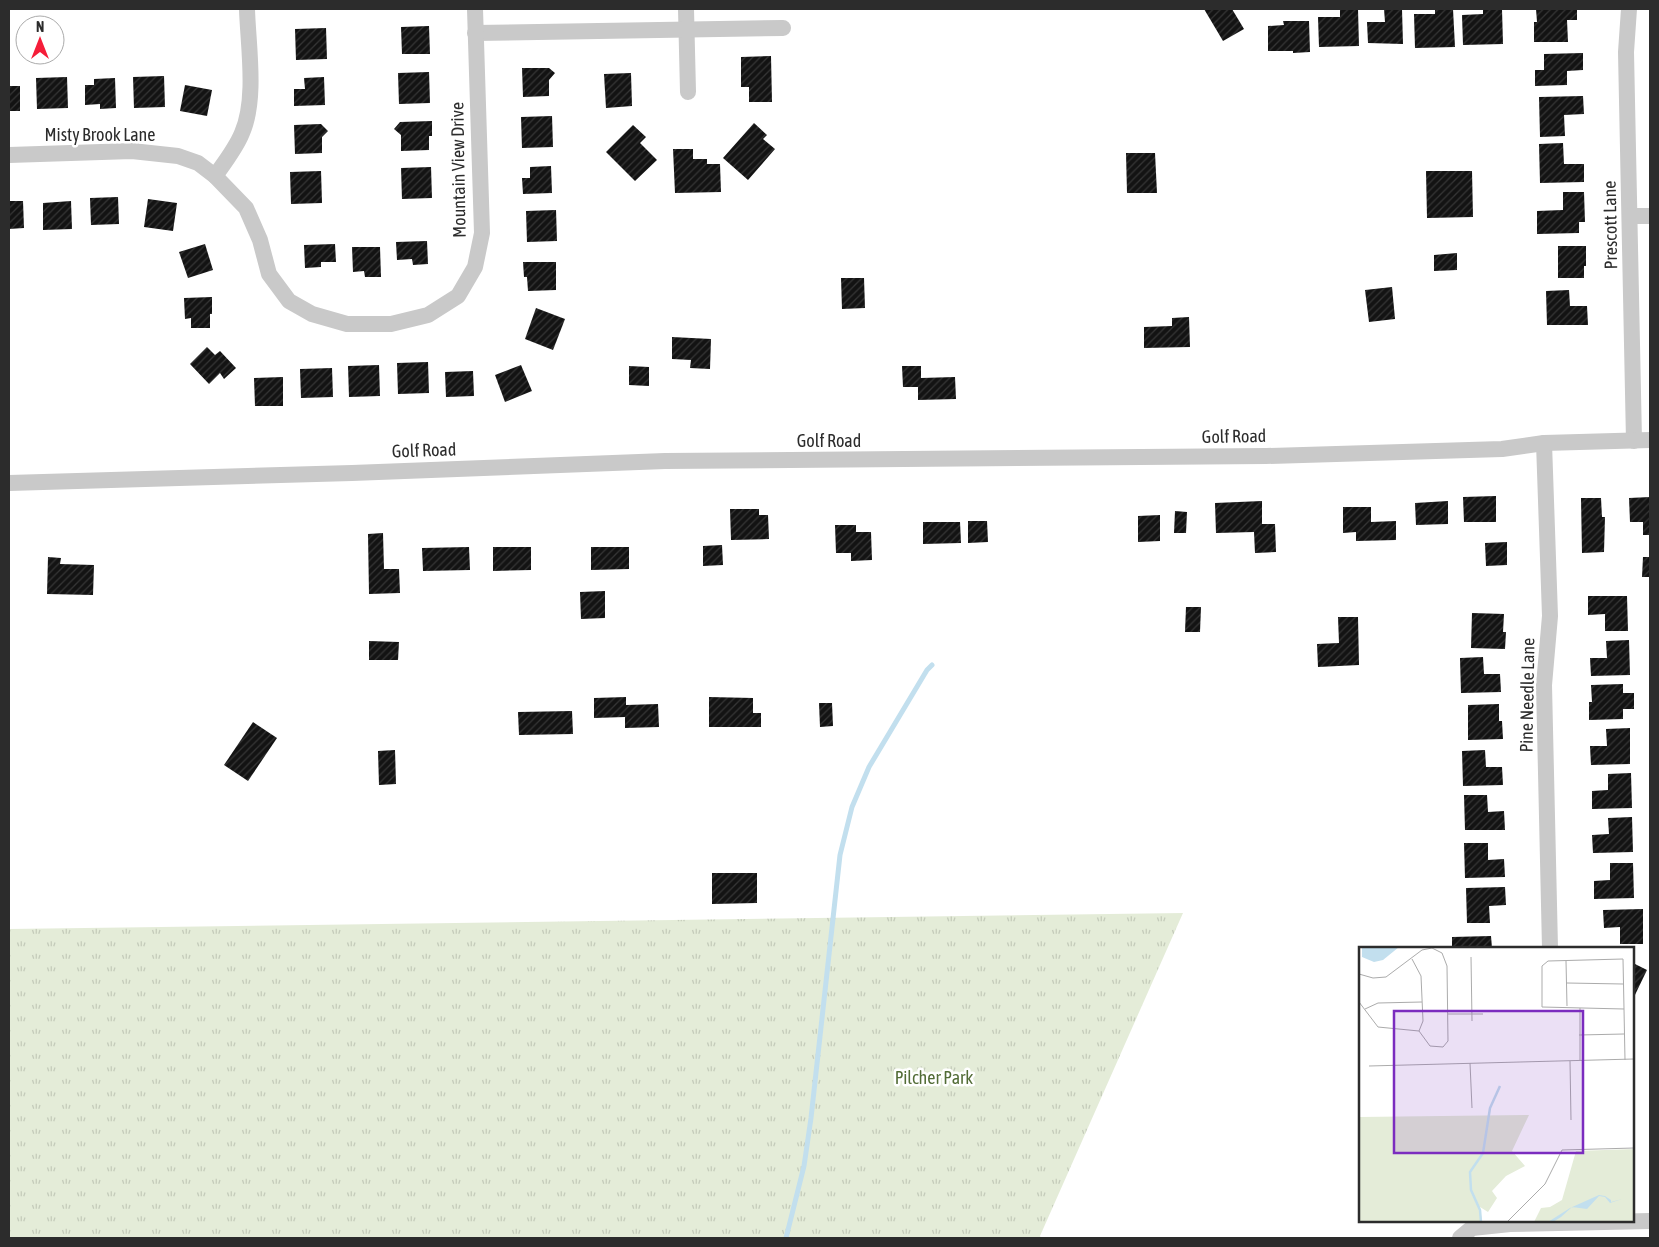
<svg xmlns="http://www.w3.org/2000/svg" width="1659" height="1247" font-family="'Asap Condensed',sans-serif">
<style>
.park{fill:url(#park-tufts)}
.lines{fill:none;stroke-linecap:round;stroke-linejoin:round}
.stream{stroke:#c2dfee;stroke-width:5}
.building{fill:url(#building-hatch)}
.minor{stroke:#c9c9c9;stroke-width:16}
.labels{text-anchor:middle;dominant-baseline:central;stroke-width:5;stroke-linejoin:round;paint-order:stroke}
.street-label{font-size:18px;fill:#2c2c2c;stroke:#fff}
.park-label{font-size:18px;fill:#526c36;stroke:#fff}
.inset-river{fill:none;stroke:#c2dfee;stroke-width:2.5}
.inset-road{fill:none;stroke:#ababab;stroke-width:1}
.view{fill:#7b2cbf;fill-opacity:0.15;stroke:#7b2cbf;stroke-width:2.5}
.inset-edge{fill:none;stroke:#2c2c2c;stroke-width:2.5}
</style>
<defs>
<pattern id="park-tufts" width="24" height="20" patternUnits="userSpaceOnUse" patternTransform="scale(1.25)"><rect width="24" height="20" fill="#e4ecd8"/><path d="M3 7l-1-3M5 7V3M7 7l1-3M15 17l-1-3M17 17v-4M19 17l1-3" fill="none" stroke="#c4cbba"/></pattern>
<pattern id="building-hatch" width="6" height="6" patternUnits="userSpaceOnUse" patternTransform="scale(1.25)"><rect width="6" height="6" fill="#131313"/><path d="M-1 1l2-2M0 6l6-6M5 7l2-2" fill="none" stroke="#363636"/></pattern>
</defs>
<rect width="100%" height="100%" fill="#fff"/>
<polygon class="park" points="1183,913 1040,1236 1041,1238 9,1238 9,929"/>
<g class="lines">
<polyline class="stream" points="786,1238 804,1166 811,1118 840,855 852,807 869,767 927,670 932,665"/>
</g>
<g class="building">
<polygon points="1204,9 1232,9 1244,29 1223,41"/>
<polygon points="1340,9 1358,9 1359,46 1319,47 1318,17 1340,17"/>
<polygon points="1384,9 1402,9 1403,44 1368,43 1367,22 1385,22"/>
<polygon points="1435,9 1453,9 1455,47 1415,48 1414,14 1435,14"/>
<polygon points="1483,9 1502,9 1503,44 1463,45 1462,15 1483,14"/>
<polygon points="1536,9 1577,9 1577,20 1567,20 1568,42 1534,42 1534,22 1537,22"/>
<polygon points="1283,21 1309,21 1310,52 1293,53 1293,51 1268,51 1268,26 1284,25"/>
<polygon points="429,26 430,54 402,54 401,27"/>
<polygon points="326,28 327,59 296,60 295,29"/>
<polygon points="1583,53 1583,70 1567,71 1567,85 1535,86 1535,70 1544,70 1544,54"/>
<polygon points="771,56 772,102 749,102 749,87 741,87 741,57"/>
<polygon points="522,68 549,68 555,73 549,80 549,96 523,97"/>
<polygon points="429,72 430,103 399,104 398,73"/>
<polygon points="631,73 632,106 606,108 604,74"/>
<polygon points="164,76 165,107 134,108 133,77"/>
<polygon points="67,77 68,108 37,109 36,78"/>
<polygon points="324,77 325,105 294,106 294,89 305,89 304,78"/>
<polygon points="115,78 116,108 100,109 100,104 85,105 85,85 94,85 94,79"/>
<polygon points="185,85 212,90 207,116 180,111"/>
<rect x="9" y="86" width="11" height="25"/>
<polygon points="1583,96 1584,114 1564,115 1565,136 1540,137 1539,97"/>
<polygon points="552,116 553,147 522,148 521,117"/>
<polygon points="432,121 432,136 429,136 429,150 401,151 401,135 394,129 400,122"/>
<polygon points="754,123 767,135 763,139 775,149 748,180 723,158"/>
<polygon points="321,124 328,131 322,137 322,153 295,154 294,125"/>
<polygon points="633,125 646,137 640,143 657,160 635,181 606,152"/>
<polygon points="1563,143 1564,164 1584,164 1584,182 1540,183 1539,144"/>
<polygon points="673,149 693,149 693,159 707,159 707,164 720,164 721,192 675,193"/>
<polygon points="1126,153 1155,153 1157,193 1127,193"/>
<polygon points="551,166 552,193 523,194 522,178 530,178 530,167"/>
<polygon points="431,167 432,198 402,199 401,168"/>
<polygon points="321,171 322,203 291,204 290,172"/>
<polygon points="1426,171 1472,171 1473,217 1427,218"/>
<polygon points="1563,192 1584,192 1585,222 1579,222 1579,233 1537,234 1537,211 1563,210"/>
<polygon points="118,197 119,224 91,225 90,198"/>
<polygon points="148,199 177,203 173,231 144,227"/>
<polygon points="9,201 23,201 24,228 9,229"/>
<polygon points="71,201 72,229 43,230 43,203"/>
<polygon points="556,210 557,241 527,242 526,211"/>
<polygon points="427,241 428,264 413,265 412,259 397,260 396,242"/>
<polygon points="205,244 213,270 188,278 179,252"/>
<polygon points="335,244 336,262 321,262 321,267 305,268 304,245"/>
<polygon points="1558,246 1586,246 1586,266 1584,266 1584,278 1558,278"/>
<polygon points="352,247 380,247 381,277 365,277 364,271 353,272"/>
<polygon points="1457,253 1457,270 1434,271 1434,255"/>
<polygon points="523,262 556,262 556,290 528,291 527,277 524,277"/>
<polygon points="841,278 864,278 865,308 842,309"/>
<polygon points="1392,287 1395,319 1369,322 1365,290"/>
<polygon points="1569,290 1570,306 1587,306 1588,325 1547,325 1546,291"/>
<polygon points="212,297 212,314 210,314 210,328 191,328 191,318 185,319 184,298"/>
<polygon points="536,308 565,319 553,350 525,339"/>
<polygon points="1189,317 1190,347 1144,348 1144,327 1172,326 1172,318"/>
<polygon points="672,337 711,339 710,369 690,368 691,360 672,359"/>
<polygon points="207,347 215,355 220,351 236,368 224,379 220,373 209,384 190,364"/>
<polygon points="428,362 429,393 398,394 397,363"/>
<polygon points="379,365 380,396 349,397 348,366"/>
<polygon points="521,365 532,391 505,402 495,375"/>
<polygon points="629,366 649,367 649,386 629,385"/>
<polygon points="902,366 921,366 921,378 955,377 956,399 918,400 918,387 903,387"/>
<polygon points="332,368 333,397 301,398 300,369"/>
<polygon points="473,371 474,396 446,397 445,372"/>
<polygon points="283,377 283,406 255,406 254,378"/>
<polygon points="1496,496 1496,522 1464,522 1463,497"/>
<polygon points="1650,497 1650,535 1643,535 1643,522 1630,522 1629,498"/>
<polygon points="1581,498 1601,498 1602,517 1605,517 1604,552 1582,553"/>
<polygon points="1262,501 1262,524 1275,524 1276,552 1255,553 1254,532 1216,533 1215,503"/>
<polygon points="1448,501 1448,524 1416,525 1415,503"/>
<polygon points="1343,507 1371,507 1371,522 1396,521 1396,540 1356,541 1356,532 1343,533"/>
<polygon points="730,509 759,509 759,515 768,515 769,539 731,540"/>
<polygon points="1175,511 1187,512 1186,533 1174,533"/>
<polygon points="1160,515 1160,541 1138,542 1138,516"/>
<polygon points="968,521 987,521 988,542 968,543"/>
<polygon points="923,522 960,522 961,543 923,544"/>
<polygon points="835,525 856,525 856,532 871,532 872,560 851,561 851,553 836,553"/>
<polygon points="383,533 384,569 399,569 400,593 369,594 368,534"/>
<polygon points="1507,542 1507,565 1486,566 1485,543"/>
<polygon points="722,545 723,565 703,566 703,546"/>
<polygon points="469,547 470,570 423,571 422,548"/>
<polygon points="493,547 531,547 531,570 493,571"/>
<polygon points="591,547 629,547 629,569 591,570"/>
<polygon points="48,557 61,558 60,564 94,565 93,595 47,594"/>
<polygon points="1643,557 1650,557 1650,577 1642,577"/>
<polygon points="605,591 605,618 581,619 580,592"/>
<polygon points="1588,596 1627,596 1628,631 1605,631 1605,614 1588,615"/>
<polygon points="1186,607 1201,607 1200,632 1185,632"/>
<polygon points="1472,613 1504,614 1503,632 1506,632 1505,649 1471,648"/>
<polygon points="1338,617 1358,617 1359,665 1318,667 1317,644 1339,643"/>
<polygon points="1629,640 1630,675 1591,676 1590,658 1607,658 1606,641"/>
<polygon points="369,641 399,642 398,660 369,660"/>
<polygon points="1483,657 1484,674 1500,674 1501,692 1461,693 1460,658"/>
<polygon points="1623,684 1623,693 1634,693 1634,709 1623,709 1623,719 1589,720 1589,702 1592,702 1591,685"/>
<polygon points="626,697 626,705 658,704 659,727 625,728 625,717 594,718 594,698"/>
<polygon points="709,697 753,698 753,713 761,713 761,727 709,727"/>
<polygon points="819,703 832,703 833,726 820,727"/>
<polygon points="1499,704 1499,721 1502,721 1503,739 1468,740 1468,705"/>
<polygon points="572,711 573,734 519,735 518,712"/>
<polygon points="253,722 277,738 248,781 224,765"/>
<polygon points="1630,728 1630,764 1591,765 1590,746 1607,746 1606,729"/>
<polygon points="395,750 396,784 379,785 378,751"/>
<polygon points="1485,750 1486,767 1502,767 1503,785 1463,786 1462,751"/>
<polygon points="1631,773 1632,808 1592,809 1592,791 1608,790 1608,774"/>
<polygon points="1464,795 1487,795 1488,812 1504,811 1505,830 1465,830"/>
<polygon points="1632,817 1633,852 1593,853 1592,835 1609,834 1608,818"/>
<polygon points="1464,843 1488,843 1488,860 1504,859 1505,877 1465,878"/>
<polygon points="1610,863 1633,863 1634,898 1594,899 1594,881 1610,880"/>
<polygon points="712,873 757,873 757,903 712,904"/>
<polygon points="1505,887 1506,905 1489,906 1490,923 1467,923 1466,888"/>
<polygon points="1643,909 1643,944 1620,944 1620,927 1604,928 1603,910"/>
<polygon points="1491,936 1492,948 1452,948 1452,937"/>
<polygon points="1633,963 1647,970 1633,999"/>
</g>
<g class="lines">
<g class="minor">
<polyline points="686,9 688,92"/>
<polyline points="1629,9 1626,52 1634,441"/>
<polyline points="475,33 783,28"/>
<polyline points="9,155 132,151 178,156 198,163 215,176 246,208 260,240 269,274 289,301 312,314 347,324 391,324 428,315 458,296 475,267 482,233 475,9"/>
<path d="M215,176C225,162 236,148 242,133C257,99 248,45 247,9"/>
<polyline points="1630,216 1650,216"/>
<polyline points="1544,443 1550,616 1544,685 1550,948"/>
<polyline points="9,483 352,473 665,461 1266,456 1502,449 1544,443 1650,440"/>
<polyline points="1460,1238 1472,1228 1510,1224 1650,1221"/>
</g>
</g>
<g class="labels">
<g class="street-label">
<text x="100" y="134">Misty Brook Lane</text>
<text transform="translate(458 170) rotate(-91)">Mountain View Drive</text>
<text transform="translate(1610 225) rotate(-91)">Prescott Lane</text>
<text transform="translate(1234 436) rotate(-1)">Golf Road</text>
<text x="829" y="440">Golf Road</text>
<text transform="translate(424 450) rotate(-2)">Golf Road</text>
<text transform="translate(1527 695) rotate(-89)">Pine Needle Lane</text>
</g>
<g class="park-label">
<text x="934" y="1077">Pilcher Park</text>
</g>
</g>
<g transform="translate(1359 947)">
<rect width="275" height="275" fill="#fff"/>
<path d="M275,202V275H175L182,261L191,260L203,253L217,204Z" fill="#e4ecd8"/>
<path d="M170,168L153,204L166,219L147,229L133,244L138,251L129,265L121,260L123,275H0V170Z" fill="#e4ecd8"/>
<path d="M3,0H40L24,13L15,15L3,10ZM240,248L246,249L252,253V255L263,252L251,256L246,250L240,249L228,262L213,260L202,270L194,275H189L211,261Z" fill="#c2dfee"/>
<path class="inset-river" d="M122,275L121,263L112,243L111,225L124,206L131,161L141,139"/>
<path class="inset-road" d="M112,10L113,74M53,12L62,29L64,74L60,84M207,14L208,59M0,27L14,31L27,30L63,3L73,1L83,6L88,19L89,94L84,100L71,99L60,84M208,36L264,37M0,55L19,80L60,84M6,62L19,56L63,55M265,62L183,60V19L189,14L264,12L265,62L266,113M89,67H124M220,88L265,87M211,114L212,173M221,114V61M111,116L113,161M10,119L275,112M148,275L186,237L203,203L275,201"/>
<path class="view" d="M35,64H224V206H35Z"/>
<rect width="275" height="275" class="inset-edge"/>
</g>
<rect width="1659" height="1247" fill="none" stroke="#2c2c2c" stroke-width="20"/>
<g transform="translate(40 40)"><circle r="24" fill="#ffffff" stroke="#ababab"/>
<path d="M0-4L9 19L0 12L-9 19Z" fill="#f51d39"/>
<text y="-8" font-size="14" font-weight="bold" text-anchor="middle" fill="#2c2c2c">N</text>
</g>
</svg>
